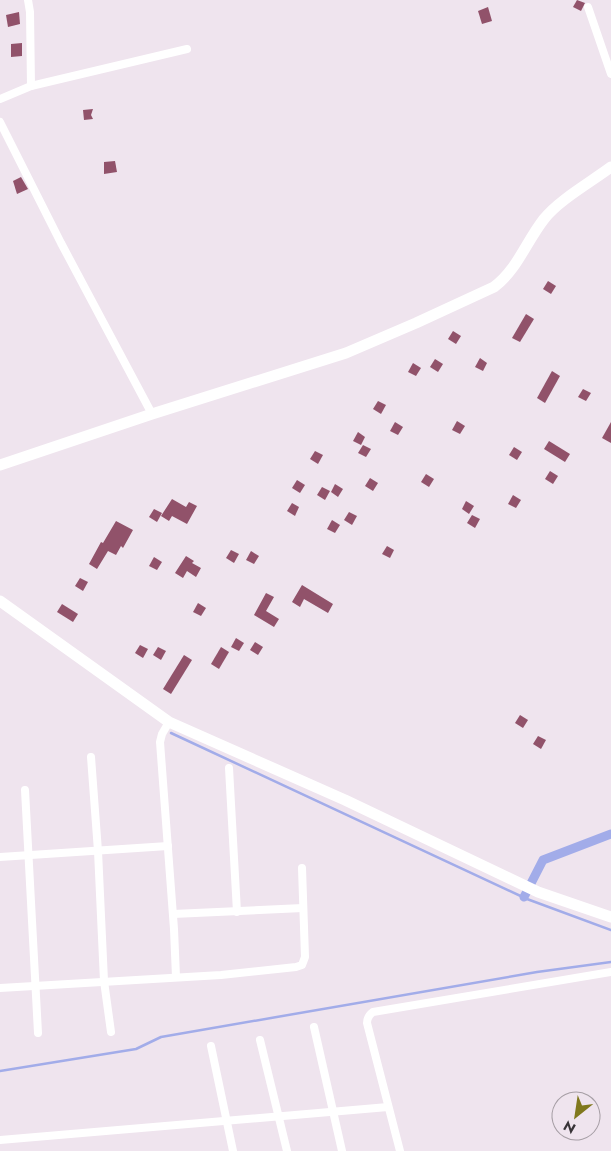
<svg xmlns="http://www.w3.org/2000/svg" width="611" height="1151" font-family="Jost,sans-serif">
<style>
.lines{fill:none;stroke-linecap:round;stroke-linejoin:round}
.stream{stroke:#a2ace9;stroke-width:2.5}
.canal{stroke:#a2ace9;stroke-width:9}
.building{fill:#91526a}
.minor{stroke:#fff;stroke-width:8}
.secondary{stroke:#fff;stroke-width:11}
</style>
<rect width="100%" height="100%" fill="#efe4ee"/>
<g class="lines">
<g class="stream">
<polyline points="171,733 527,899 611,930"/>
<polyline points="0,1071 136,1049 161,1037 537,972 611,962"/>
</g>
<polyline class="canal" points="524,897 543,860 611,834"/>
</g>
<g class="building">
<polygon points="577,0 585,3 581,11 573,7"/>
<polygon points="488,7 492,21 482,24 478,11"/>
<polygon points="19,12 20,24 8,27 6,15"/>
<polygon points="22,43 22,56 11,57 11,44"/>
<polygon points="93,109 91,115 93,119 84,120 83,110"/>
<polygon points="115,161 117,172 104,174 104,162"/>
<polygon points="21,177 28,189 17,194 13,181"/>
<polygon points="548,281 556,286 551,294 543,289"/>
<polygon points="526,314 534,319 520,342 512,338"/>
<polygon points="453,331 461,336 456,344 448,339"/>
<polygon points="480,358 487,363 483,371 475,367"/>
<polygon points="435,359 443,364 438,372 430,367"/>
<polygon points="413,363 421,368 416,376 408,372"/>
<polygon points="552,371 560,376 545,403 537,398"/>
<polygon points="583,389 591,393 586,401 578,397"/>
<polygon points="378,401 386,405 381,414 373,409"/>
<polygon points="457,421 465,426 460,434 452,430"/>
<polygon points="395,422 403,427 398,435 390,431"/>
<polygon points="611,422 611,443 602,438"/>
<polygon points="358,432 365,437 361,445 353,441"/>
<polygon points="549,441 570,454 565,462 544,449"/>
<polygon points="363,445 371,449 366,457 358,453"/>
<polygon points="514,447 522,452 517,460 509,455"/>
<polygon points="315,451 323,455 318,464 310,459"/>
<polygon points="550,471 558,476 553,484 545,479"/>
<polygon points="426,474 434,479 429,487 421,482"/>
<polygon points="370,478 378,483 373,491 365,486"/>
<polygon points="297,480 305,485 300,493 292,488"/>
<polygon points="335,484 343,489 338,497 331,492"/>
<polygon points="322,487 330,491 325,500 317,495"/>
<polygon points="513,495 521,500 516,508 508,504"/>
<polygon points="172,499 186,507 189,502 197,506 187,524 172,516 169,521 161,516"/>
<polygon points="466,501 474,506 469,514 462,509"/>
<polygon points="292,503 299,507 295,516 287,511"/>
<polygon points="154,509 162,513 157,522 149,517"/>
<polygon points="349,512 357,516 352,525 344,520"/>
<polygon points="472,515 480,519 475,528 467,523"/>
<polygon points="332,520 340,525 335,533 327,529"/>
<polygon points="116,521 133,530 123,548 121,546 116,555 108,551 97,569 89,564 101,542 103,543"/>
<polygon points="387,546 394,550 390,558 382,554"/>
<polygon points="231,550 239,554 234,563 226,558"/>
<polygon points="251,551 259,556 254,564 246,560"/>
<polygon points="186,556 194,561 192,563 201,568 196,577 187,571 183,578 175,573"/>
<polygon points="154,557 162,562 157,570 149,566"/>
<polygon points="80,578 88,582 83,591 75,586"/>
<polygon points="302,585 333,604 328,613 304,599 300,607 292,602"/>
<polygon points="266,593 274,597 266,611 279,619 274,627 254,615"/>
<polygon points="198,603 206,608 201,616 193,612"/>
<polygon points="62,604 78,614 73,622 57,612"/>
<polygon points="236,638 244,643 239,651 231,647"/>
<polygon points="255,642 263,647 258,655 250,650"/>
<polygon points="140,645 148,649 143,658 135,653"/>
<polygon points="158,647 166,651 161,660 153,655"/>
<polygon points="221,647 229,652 219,669 211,664"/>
<polygon points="184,655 192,660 171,694 163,689"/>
<polygon points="520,715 528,720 523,728 515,723"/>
<polygon points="538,736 546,740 541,749 533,744"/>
</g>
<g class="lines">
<g class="minor">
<polyline points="28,0 30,12 31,86"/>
<polyline points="588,7 611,74"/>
<polyline points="0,99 31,86 187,49"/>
<polyline points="0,122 61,243 152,414"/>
<polyline points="169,722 162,734 160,742 174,929 176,977"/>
<polyline points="91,757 98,851 104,981 111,1032"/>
<polyline points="229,768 237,912"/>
<polyline points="25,790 38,1033"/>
<polyline points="0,857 168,846"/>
<polyline points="173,914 303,908"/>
<polyline points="0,988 221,975 296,967 302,965 305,957 302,868"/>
<polyline points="314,1027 342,1151"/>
<polyline points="260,1040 287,1151"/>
<polyline points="211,1046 233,1151"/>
<polyline points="0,1140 388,1107"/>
<path d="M400,1151L367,1023C367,1018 369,1015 373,1012L611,972"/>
</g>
<g class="secondary">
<path d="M0,465L152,414L346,353L416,323L494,287C517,270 526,242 544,219C559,200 591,182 611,167"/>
<polyline points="0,601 169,722 345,800 538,892 611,917"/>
</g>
</g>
<g transform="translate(576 1116) rotate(210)"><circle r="24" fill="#efe4ee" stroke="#a69ea5"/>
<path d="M0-4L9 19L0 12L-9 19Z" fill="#80781d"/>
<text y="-8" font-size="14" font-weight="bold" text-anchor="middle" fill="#383438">N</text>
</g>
</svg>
